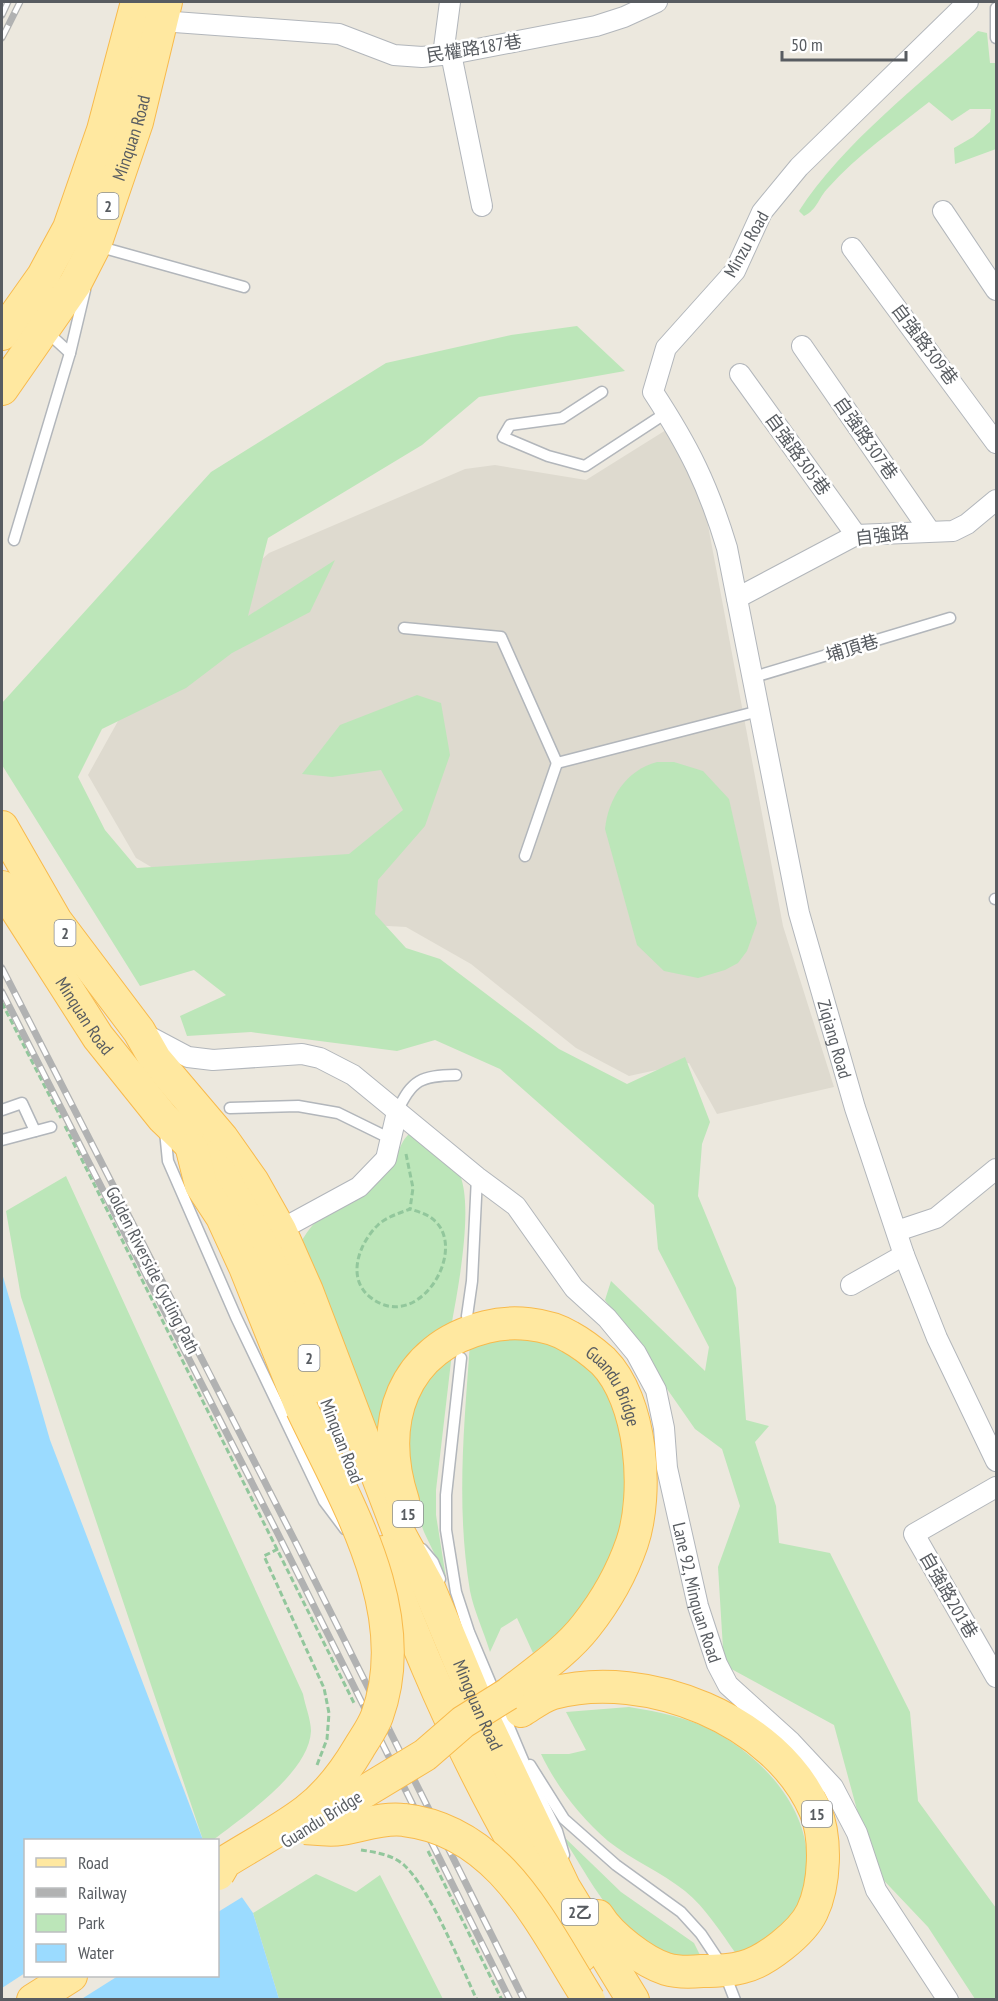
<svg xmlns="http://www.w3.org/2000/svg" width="998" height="2001" font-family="'PT Sans Narrow','Noto Sans TC',sans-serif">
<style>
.education{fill:#dedacf}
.green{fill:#bce6b9}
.water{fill:#9bdbff}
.pier{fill:#ece8de}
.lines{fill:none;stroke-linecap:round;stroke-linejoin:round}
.lane-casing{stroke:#b2b6bb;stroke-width:13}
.street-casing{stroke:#b2b6bb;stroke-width:22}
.primary-casing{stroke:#f8ba4c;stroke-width:34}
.path{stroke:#92c79c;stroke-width:3;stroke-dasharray:6 3;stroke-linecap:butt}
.lane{stroke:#fff;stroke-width:10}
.street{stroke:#fff;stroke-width:20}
.primary{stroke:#ffe8a0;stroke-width:32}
.rail-casing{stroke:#b1b2b2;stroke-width:7}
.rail{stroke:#fff;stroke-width:4.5;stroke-dasharray:14;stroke-linecap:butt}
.primary-bridge-casing{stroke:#f8ba4c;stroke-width:34;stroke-linecap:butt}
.primary-bridge{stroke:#ffe8a0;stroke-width:32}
.labels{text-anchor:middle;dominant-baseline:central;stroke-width:5;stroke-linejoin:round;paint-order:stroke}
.shield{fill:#fff;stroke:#8a8d90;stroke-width:1.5}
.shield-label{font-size:16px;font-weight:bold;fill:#585c61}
.street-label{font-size:18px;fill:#585c61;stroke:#fff}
</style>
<rect width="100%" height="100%" fill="#ece8de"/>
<polygon class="education" points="666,430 704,504 783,926 834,1087 717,1114 689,1063 629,1076 576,1048 471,964 406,927 300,921 212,903 136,858 88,775 157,651 269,553 465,469 495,465 586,480"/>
<g class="green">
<path d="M978,31L987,33L990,63H996V149L955,164L954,148L973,137L990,122L991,109H970L952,121L929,102C895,129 857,155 828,188C819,197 817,210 804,216L799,211C842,144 919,85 978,31Z"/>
<polygon points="577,326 625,371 479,397 422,445 268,538 248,616 335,560 310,612 232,653 186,688 102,729 78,777 105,830 137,868 349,854 403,810 381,770 332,777 302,774 340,725 417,695 441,703 450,755 425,826 378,880 375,914 406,948 440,959 559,1049 627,1084 685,1057 710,1122 702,1144 698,1196 736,1288 746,1420 769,1426 755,1442 776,1506 779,1543 830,1553 910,1712 918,1801 996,1908 996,1999 975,1999 928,1927 873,1869 834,1725 724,1665 718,1567 740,1506 722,1449 695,1429 605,1300 611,1281 705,1371 709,1347 658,1249 654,1205 500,1069 435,1040 397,1051 251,1032 187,1036 180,1016 226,995 194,970 140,986 2,765 2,703 211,472 386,363 511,335"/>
<path d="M657,762H674L703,771L729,799L757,923L747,951L738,963L725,970L698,978L664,971L637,945L605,829C608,799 626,770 657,762Z"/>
<path d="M412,1132C426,1143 449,1156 458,1171C475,1200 458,1289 452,1322L430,1338L380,1440L300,1245C317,1206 362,1196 390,1166C399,1156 400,1139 412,1132Z"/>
<path d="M66,1176L303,1694C305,1705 311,1720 311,1731C309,1773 244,1816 213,1840H203L21,1297L6,1211Z"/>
<path d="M486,1338L537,1339L566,1350L609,1385L630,1433L624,1530L595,1587L578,1612L558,1633L533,1653L517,1618L501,1628L490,1652C484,1632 474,1611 470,1591C456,1507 464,1427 470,1343Z"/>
<polygon points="452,1353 436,1490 436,1515 446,1578 424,1532 414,1504 402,1445 416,1389"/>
<path d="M629,1707C660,1712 690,1718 717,1733C772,1764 822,1824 803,1890C799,1903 793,1917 784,1926C770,1939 753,1947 737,1955C721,1933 706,1908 685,1891C661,1872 632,1860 608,1841C580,1817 557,1787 541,1754H569L586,1750L566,1712Z"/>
<path d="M561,1834L621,1892L694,1943L702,1959C625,1955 598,1892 561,1834Z"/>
<polygon points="316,1874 356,1892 380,1875 443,1999 279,1999 253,1913"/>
</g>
<polygon class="water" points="2,1273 50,1440 203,1840 26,1840 26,1976 218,1976 218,1863 253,1913 279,1999 2,1999"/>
<g class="pier">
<polygon points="218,1860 244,1896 218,1912"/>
<polygon points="25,1973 26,1976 118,1976 80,2000 2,1999 2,1988"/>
</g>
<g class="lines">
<g class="lane-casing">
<g id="lane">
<polyline points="996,8 996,38"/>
<polyline points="97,246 244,287"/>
<polyline points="46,331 70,353"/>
<polyline points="602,392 562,418 510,425 503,437 548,456 585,466 666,413"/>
<polyline points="14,540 70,353 85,290"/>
<polyline points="404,628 501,637 557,763 759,711"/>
<polyline points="754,677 950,618"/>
<polyline points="525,856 557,763"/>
<polyline points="995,899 996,899"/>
<polyline points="230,1108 298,1106 338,1113 393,1140"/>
<polyline points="2,1110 22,1103 35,1131"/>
<path d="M397,1112C412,1079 421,1076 456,1075"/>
<polyline points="165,1131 168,1161 236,1317 324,1501 345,1529"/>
<polyline points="2,1140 51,1127"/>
<polyline points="467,1316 472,1281 477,1177"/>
<polyline points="461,1358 446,1495 446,1530 456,1592 469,1632 533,1784 557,1831 564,1855"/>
<polyline points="422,1549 433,1562 440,1579"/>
<polyline points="530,1765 564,1819 616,1865 681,1912 701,1934 719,1961"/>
<polyline points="728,1982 735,2000"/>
</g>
</g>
<g class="street-casing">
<g id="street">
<path id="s1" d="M968,2L799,167L762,212L735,271L666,348L653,392C689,447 708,485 727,548L799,913L855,1108L904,1255L937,1338L996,1461"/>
<polyline points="153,23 161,21 339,34 394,55 422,57 451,54 596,26 624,17 657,2"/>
<polyline points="451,54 482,206"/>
<polyline points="443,55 450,2"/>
<polyline points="943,211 996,290"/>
<polyline points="852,248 996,443"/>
<polyline points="802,346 929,530"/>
<polyline points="740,374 856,535"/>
<polyline points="737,598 856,535 953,531 967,524 996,500"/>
<path id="s2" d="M139,1031L188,1057L213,1060L302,1054L320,1058L353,1075L477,1177L516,1206L574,1288L607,1318L636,1353L656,1390L664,1428L667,1468L698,1606L717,1664L728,1685L791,1742L833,1787L857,1833L876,1890L948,2000"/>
<polyline points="280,1230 359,1187 386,1159 397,1112"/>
<polyline points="897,1231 936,1218 996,1169"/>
<polyline points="851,1285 904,1255"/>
<polyline points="996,1487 914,1534 996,1677"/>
</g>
</g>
<g class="primary-casing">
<g id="primary">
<polyline points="2,334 43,276 69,228 103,130 137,2"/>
<path id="s3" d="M2,389L75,284L95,245L137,122L166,2"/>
<path id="s4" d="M2,827L56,921L139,1031L155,1059L222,1138L253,1182L280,1230L307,1291L400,1535L429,1588L482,1715L564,1887L633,2000"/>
<path id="s5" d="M2,887L98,1037L163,1118L222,1175L266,1253L321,1387"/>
<polyline points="192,1149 201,1185 222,1217 245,1267 302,1409"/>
<path id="s6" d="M403,1501C377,1423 402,1348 486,1327C512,1320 547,1323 570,1337C581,1343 594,1353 603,1361C642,1400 649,1493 632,1543C622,1572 605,1602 586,1626C565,1653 534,1673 508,1694"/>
<path d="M383,1552C395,1591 411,1628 427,1666C470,1768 522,1863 581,1956"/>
<path d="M521,1711C531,1705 542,1696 553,1693C646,1668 776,1720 815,1810C827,1838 825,1885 812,1912C802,1933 765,1962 743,1967C730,1971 715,1971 702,1971C692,1972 676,1972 666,1969C644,1962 610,1936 598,1916"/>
<polyline points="33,2000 71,1976"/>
</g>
</g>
<g class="path">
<polyline points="2,1003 61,1118"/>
<polyline points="65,1126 355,1705"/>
<path d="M406,1154L413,1188L410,1209C400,1213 386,1217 378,1225C359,1243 346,1278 370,1297C417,1335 468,1252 435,1221C428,1214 419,1212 410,1209"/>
<polyline points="278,1549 264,1556 324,1688 329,1713 327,1739 317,1765"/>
<path d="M361,1850C375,1852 393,1855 404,1865C431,1890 460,1964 477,2000"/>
<polyline points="428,1851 502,2000"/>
</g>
<use href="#lane" class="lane"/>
<use href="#street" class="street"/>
<use href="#primary" class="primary"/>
<g class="rail-casing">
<g id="rail">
<polyline points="2,15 8,2"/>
<polyline points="2,38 20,2"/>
<polyline points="2,968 298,1547 524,2000"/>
<polyline points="2,992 278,1534 510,2000"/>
</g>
</g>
<use href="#rail" class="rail"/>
<g class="primary-bridge-casing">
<g id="primary-bridge">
<polyline points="306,1827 425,1755 463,1722 508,1694"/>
<path d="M305,1828C317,1829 330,1831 341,1829C361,1826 384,1817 404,1820C501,1831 542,1926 589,2000"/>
<path d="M218,1874L225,1862C252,1845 281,1830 306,1811C327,1795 346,1770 359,1748C365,1738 373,1727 377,1716C415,1612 345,1500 302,1409"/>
</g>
</g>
<use href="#primary-bridge" class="primary-bridge"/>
</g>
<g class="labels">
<g class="shield">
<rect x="97.5" y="193" width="21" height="26" rx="4.5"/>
<rect x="54.5" y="920" width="21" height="26" rx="4.5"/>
<rect x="298.5" y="1345" width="21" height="26" rx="4.5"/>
<rect x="393" y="1501" width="30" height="26" rx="4.5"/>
<rect x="802" y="1801" width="30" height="26" rx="4.5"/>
<rect x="562" y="1899" width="36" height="26" rx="4.5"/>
</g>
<g class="shield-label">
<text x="108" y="206">2</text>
<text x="65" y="933">2</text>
<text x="309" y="1358">2</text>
<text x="408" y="1514">15</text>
<text x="817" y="1814">15</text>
<text x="580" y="1912">2乙</text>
</g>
<g class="street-label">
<text transform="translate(474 48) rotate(-9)">民權路187巷</text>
<text stroke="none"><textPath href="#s3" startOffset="285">Minquan Road</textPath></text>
<text transform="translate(746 244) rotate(-61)">Minzu Road</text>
<text transform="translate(925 344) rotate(53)">自強路309巷</text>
<text transform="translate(866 438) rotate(55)">自強路307巷</text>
<text transform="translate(798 454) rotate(54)">自強路305巷</text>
<text transform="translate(882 535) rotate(-7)">自強路</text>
<text transform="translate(852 648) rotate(-17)">埔頂巷</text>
<text stroke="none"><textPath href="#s5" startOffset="153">Minquan Road</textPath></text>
<text stroke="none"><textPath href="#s1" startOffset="1185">Ziqiang Road</textPath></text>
<text transform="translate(153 1270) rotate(63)">Golden Riverside Cycling Path</text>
<text stroke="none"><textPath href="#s6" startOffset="375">Guandu Bridge</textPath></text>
<text transform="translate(342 1441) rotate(69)">Minquan Road</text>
<text stroke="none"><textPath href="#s2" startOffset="874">Lane 92, Minquan Road</textPath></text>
<text transform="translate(949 1595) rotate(60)">自強路201巷</text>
<text stroke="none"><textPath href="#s4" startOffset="1006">Mingquan Road</textPath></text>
<text transform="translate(321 1819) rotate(-32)">Guandu Bridge</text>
</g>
</g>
<rect width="998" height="2001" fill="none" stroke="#585c61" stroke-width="6"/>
<rect x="24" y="1839" width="195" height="138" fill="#ffffff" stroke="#bcbec0" stroke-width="1.5"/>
<rect x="36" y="1858" width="30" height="9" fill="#ffe8a0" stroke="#bcbec0" stroke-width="1.5"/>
<text x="78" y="1869" font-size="18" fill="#585c61">Road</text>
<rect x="36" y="1888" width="30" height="9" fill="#b1b2b2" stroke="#bcbec0" stroke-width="1.5"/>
<text x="78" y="1899" font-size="18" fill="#585c61">Railway</text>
<rect x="36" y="1914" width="30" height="18" fill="#bce6b9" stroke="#bcbec0" stroke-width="1.5"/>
<text x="78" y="1929" font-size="18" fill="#585c61">Park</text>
<rect x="36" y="1944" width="30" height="18" fill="#9bdbff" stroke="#bcbec0" stroke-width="1.5"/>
<text x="78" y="1959" font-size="18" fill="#585c61">Water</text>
<path d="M782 51v9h124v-9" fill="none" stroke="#585c61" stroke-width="3"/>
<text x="791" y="51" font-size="18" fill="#585c61" stroke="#ffffff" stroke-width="4.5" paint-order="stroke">50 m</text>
</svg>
